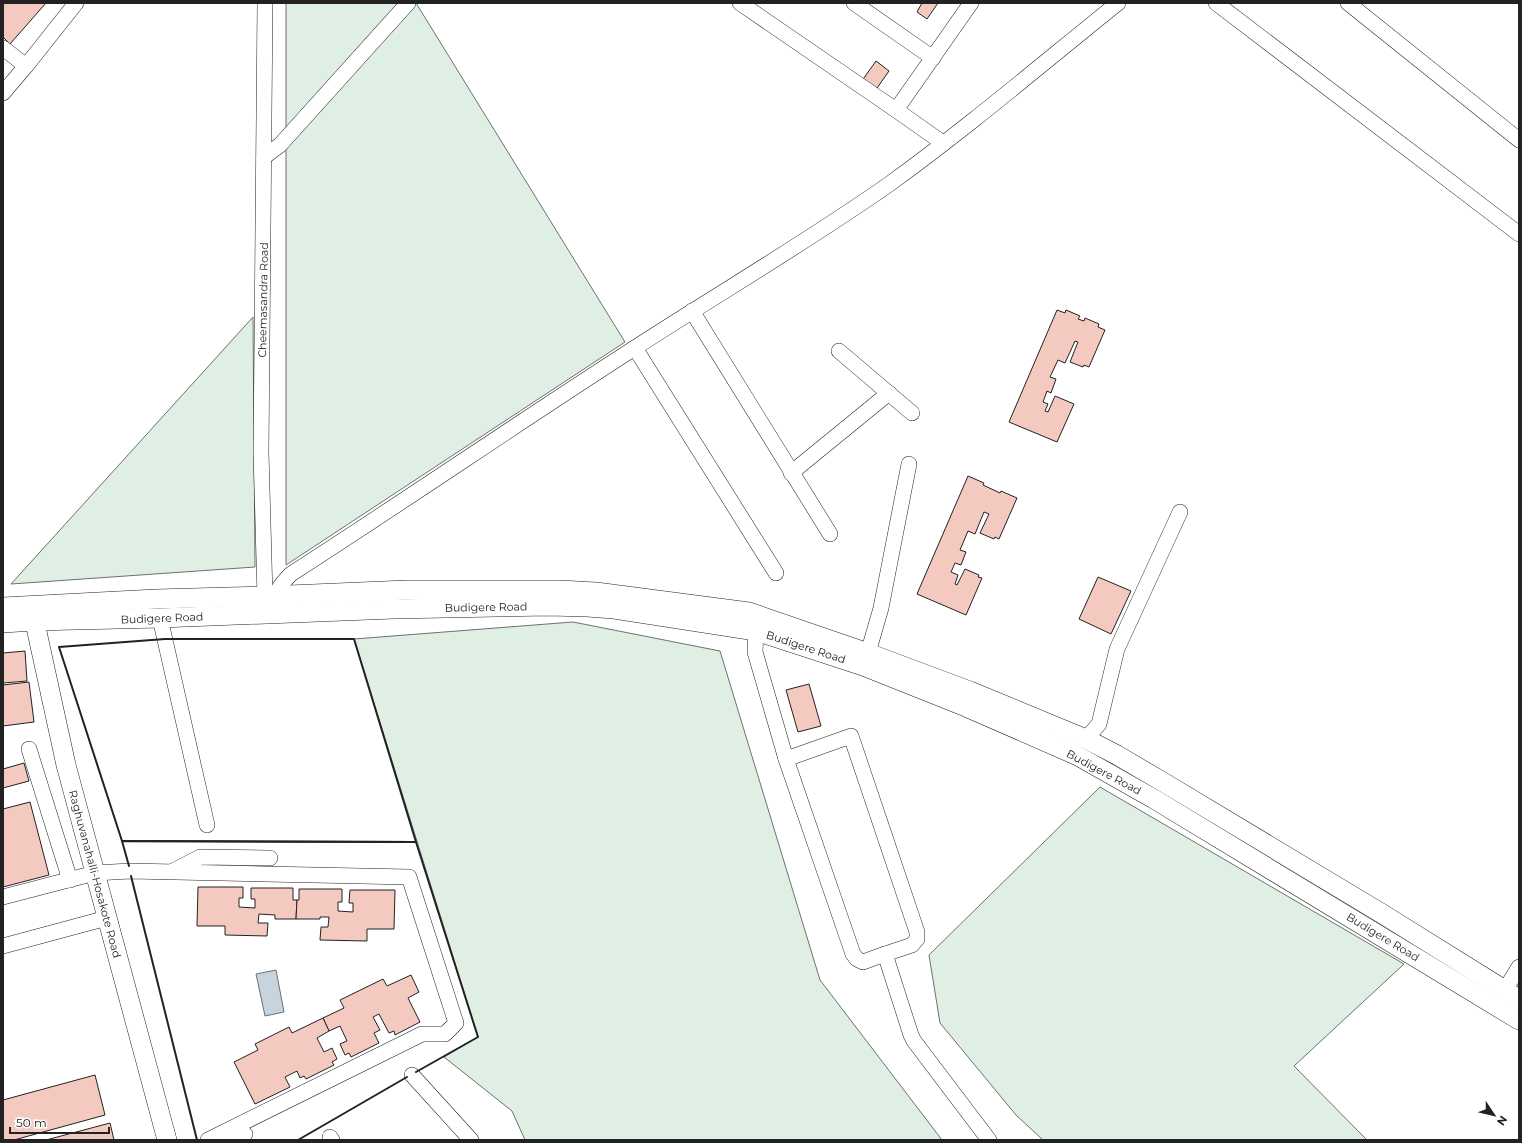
<svg xmlns="http://www.w3.org/2000/svg" width="1522" height="1143" font-family="Montserrat,sans-serif">
<style>
.green{fill:#e0efe3;stroke:#6f6f6f}
.water{fill:#c7d3dd;stroke:#6f6f6f}
.building{fill:#f3c9c0;stroke:#222}
.lines{fill:none;stroke-linecap:round;stroke-linejoin:round}
.minor-casing{stroke:#222;stroke-width:16}
.major-casing{stroke:#222;stroke-width:20}
.minor{stroke:#fff;stroke-width:15}
.major{stroke:#fff;stroke-width:19}
.wall{stroke:#222;stroke-width:2}
.labels{text-anchor:middle;dominant-baseline:central;stroke-width:3;stroke-linejoin:round;paint-order:stroke}
.street-label{font-size:11px;fill:#222;stroke:#fff}
</style>
<rect width="100%" height="100%" fill="#fff"/>
<g class="green">
<polygon points="286,3 416,3 625,342 286,565"/>
<polygon points="253,317 255,567 11,584"/>
<polygon points="573,622 720,651 820,980 942,1140 525,1140 512,1111 444,1057 478,1037 354,639"/>
<polygon points="1100,787 1404,964 1294,1066 1367,1140 1043,1140 1016,1115 940,1023 929,955"/>
</g>
<polygon class="water" points="276,970 284,1012 265,1016 256,974"/>
<g class="building">
<polygon points="3,3 46,3 10,44 3,37"/>
<polygon points="922,3 938,3 927,19 917,12"/>
<polygon points="876,61 889,71 875,91 861,82"/>
<polygon points="1057,310 1065,313 1066,310 1080,316 1078,319 1084,321 1085,318 1099,324 1098,327 1105,330 1089,367 1084,365 1083,367 1070,362 1078,342 1075,341 1065,363 1058,360 1050,377 1056,379 1051,393 1047,391 1043,402 1048,404 1045,411 1048,412 1055,396 1074,404 1057,442 1009,422"/>
<polygon points="968,476 984,483 983,485 1000,493 1001,491 1017,498 999,539 995,537 994,539 980,533 989,514 984,512 975,534 968,531 960,550 966,552 961,565 955,563 951,572 958,575 955,584 957,585 965,569 979,575 978,577 982,578 966,615 917,594"/>
<polygon points="1098,577 1131,591 1111,634 1079,619"/>
<polygon points="25,651 27,681 3,683 3,653"/>
<polygon points="29,682 34,722 3,726 3,685"/>
<polygon points="809,684 821,726 798,732 786,690"/>
<polygon points="24,763 29,781 3,788 3,769"/>
<polygon points="30,802 49,875 3,887 3,809"/>
<polygon points="198,887 243,887 243,898 239,898 239,907 255,908 255,899 251,899 251,888 293,888 293,900 297,900 296,919 275,919 275,915 259,914 258,923 268,923 267,936 225,935 225,926 197,926"/>
<polygon points="299,889 342,889 342,902 338,902 338,911 353,912 353,903 349,903 350,890 395,890 394,929 367,929 367,941 320,940 321,927 328,927 329,917 320,917 320,919 296,919 297,900 299,900"/>
<polygon points="411,975 419,992 408,998 420,1022 395,1035 394,1031 389,1033 379,1014 373,1017 380,1030 374,1033 379,1043 351,1057 349,1053 345,1055 340,1044 347,1041 340,1026 329,1031 323,1018 344,1008 340,1000 383,979 387,986"/>
<polygon points="323,1018 329,1031 317,1038 324,1052 332,1048 337,1059 332,1062 334,1065 306,1079 304,1076 300,1078 297,1071 285,1077 290,1087 255,1104 234,1062 258,1050 255,1044 289,1027 292,1033"/>
<polygon points="95,1075 105,1115 14,1140 3,1140 3,1100"/>
<polygon points="110,1123 114,1140 46,1140"/>
</g>
<g class="lines">
<g class="minor-casing">
<g id="minor">
<polyline points="740,3 896,110"/>
<polyline points="854,3 933,58"/>
<polyline points="1216,3 1519,234"/>
<polyline points="1348,3 1519,140"/>
<polyline points="3,48 26,66 76,3"/>
<polyline points="3,93 26,66"/>
<polyline points="943,143 896,110 971,3"/>
<polyline points="264,157 280,145 408,3"/>
<polyline points="692,311 830,534"/>
<polyline points="635,348 776,573"/>
<polyline points="839,351 912,413"/>
<polyline points="791,473 889,393"/>
<polyline points="265,596 261,452 265,3"/>
<path d="M275,604C275,591 282,583 291,574C406,500 518,423 633,349C718,294 805,243 888,185C967,128 1042,64 1118,3"/>
<polyline points="160,618 207,825"/>
<polyline points="756,631 755,652 786,759 853,954 857,959 863,962 885,954 911,1035 914,1041 989,1140"/>
<polyline points="868,653 881,608 909,464"/>
<polyline points="1086,739 1099,724 1117,649 1180,512"/>
<polyline points="29,749 70,880"/>
<polyline points="786,759 851,736 917,932 917,939 912,945 885,954"/>
<polyline points="173,871 200,857 270,858"/>
<polyline points="3,897 95,873 130,871 409,877 456,1023 445,1034 422,1034 208,1140"/>
<polyline points="3,946 107,918"/>
<polyline points="1505,990 1519,967"/>
<polyline points="412,1075 471,1140"/>
<polyline points="330,1137 332,1140"/>
<polyline points="233,1140 245,1134"/>
</g>
</g>
<g class="major-casing">
<g id="major">
<polyline points="3,607 156,599 265,596 407,590 560,590 596,592 749,612 868,653 970,691 1086,739 1117,755 1163,782 1381,913 1519,999"/>
<polyline points="32,609 66,765 167,1140"/>
<polyline points="3,623 34,621 160,618 394,609 548,606 587,607 614,609 756,631 863,666 966,707 1078,756 1154,799 1519,1020"/>
</g>
</g>
<use href="#minor" class="minor"/>
<use href="#major" class="major"/>
<g class="wall">
<polygon points="165,639 354,639 416,842 122,841 59,647"/>
<polyline points="129,866 122,841 416,842 478,1037 416,1072"/>
<polyline points="131,876 197,1140"/>
<polyline points="298,1140 407,1077"/>
</g>
</g>
<g class="labels">
<g class="street-label">
<text transform="translate(263 300) rotate(-89)">Cheemasandra Road</text>
<text transform="translate(486 607) rotate(-1)">Budigere Road</text>
<text transform="translate(162 618) rotate(-2)">Budigere Road</text>
<text transform="translate(806 647) rotate(18)">Budigere Road</text>
<text transform="translate(1104 772) rotate(28)">Budigere Road</text>
<text transform="translate(95 874) rotate(75)">Raghuvanahalli-Hosakote Road</text>
<text transform="translate(1383 937) rotate(31)">Budigere Road</text>
</g>
</g>
<rect width="1522" height="1143" fill="none" stroke="#222222" stroke-width="8"/>
<g transform="translate(1494 1115) rotate(125)" stroke="#ffffff" stroke-width="3" paint-order="stroke">
<path d="M0-3L7 15L0 10L-7 15Z" fill="#222222"/>
<text y="-6" font-size="11" font-weight="bold" text-anchor="middle" fill="#222222">N</text>
</g>
<path d="M10 1127v6h99v-6" fill="none" stroke="#222222" stroke-width="2"/>
<text x="16" y="1127" font-size="12" fill="#222222" stroke="#ffffff" stroke-width="3" paint-order="stroke">50 m</text>
</svg>
